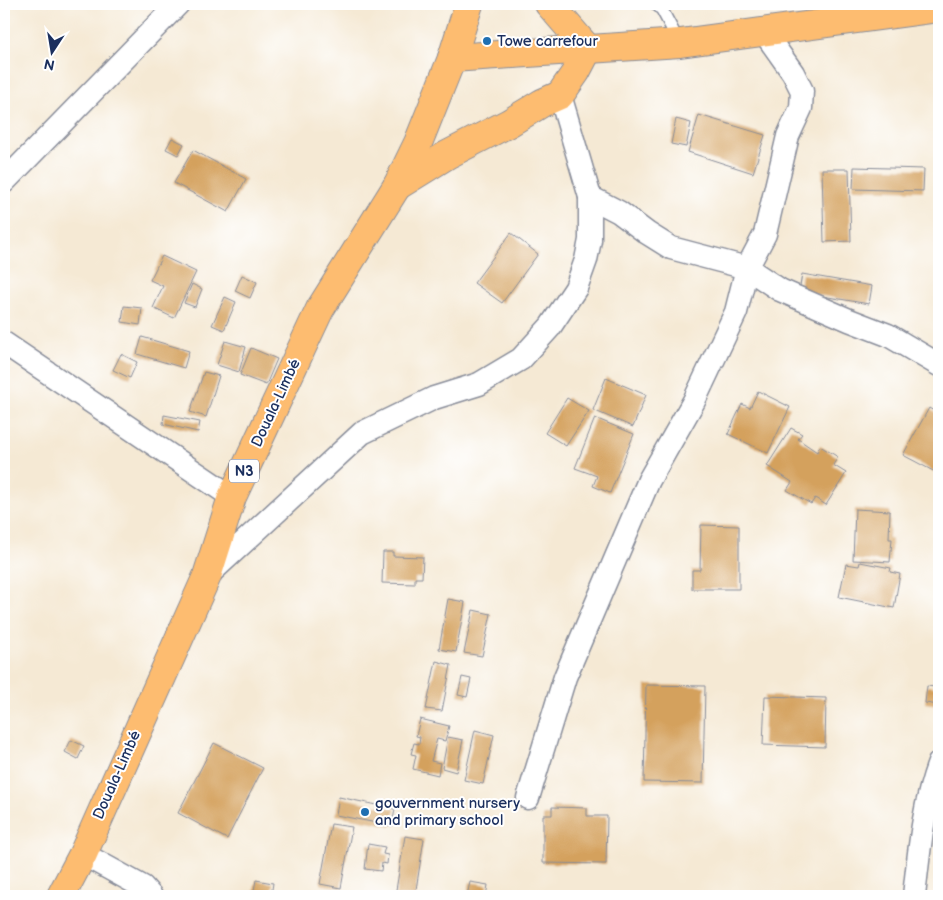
<svg xmlns="http://www.w3.org/2000/svg" width="943" height="900" font-family="'Balsamiq Sans',sans-serif">
<style>
.building{fill:#d4a15d}
.lines{fill:none;stroke-linecap:round;stroke-linejoin:round}
.service-casing{stroke:#888c99;stroke-width:14}
.minor-casing{stroke:#888c99;stroke-width:25}
.primary-casing{stroke:#888c99;stroke-width:30}
.trunk-casing{stroke:#888c99;stroke-width:30}
.service{stroke:#fff;stroke-width:11}
.minor{stroke:#fff;stroke-width:22}
.primary{stroke:#fdbc70;stroke-width:28}
.trunk{stroke:#fdbc70;stroke-width:28}
.poi-dot{fill:#1f6fb2;stroke:#fff;stroke-width:2}
.labels{text-anchor:middle;dominant-baseline:central;stroke-width:4;stroke-linejoin:round;paint-order:stroke}
.shield{fill:#fff;stroke:#5f6d8e;stroke-width:1}
.shield-label{font-size:14px;font-weight:bold;fill:#1b2f5e}
.poi-label{font-size:15px;fill:#1b2f5e;stroke:#fff;text-anchor:start}
.street-label{font-size:15px;fill:#1b2f5e;stroke:#fff}
</style>
<rect width="100%" height="100%" fill="#fff"/>
<filter id="ink" filterUnits="userSpaceOnUse"><feTurbulence type="fractalNoise" baseFrequency=".02" numOctaves="2"/><feDisplacementMap in="SourceGraphic" scale="10" xChannelSelector="R" yChannelSelector="G"/><feConvolveMatrix kernelMatrix="1 2 1 2 8 2 1 2 1" color-interpolation-filters="sRGB"/></filter>
<filter id="wash" filterUnits="userSpaceOnUse"><feTurbulence type="fractalNoise" baseFrequency=".0096" numOctaves="4" result="noise"/><feDisplacementMap in="SourceGraphic" scale="20" xChannelSelector="R" yChannelSelector="G"/><feGaussianBlur stdDeviation="1.12" result="paint"/><feColorMatrix in="noise" values="0 0 0 0 0 0 0 0 0 0 0 0 0 0 0 0 0 1.4 0 .05"/><feComposite in="paint" operator="in"/></filter>
<g filter="url(#wash)">
<rect width="100%" height="100%" fill="#f5e9d4"/>
<g id="blocks">
<g class="building">
<polygon points="699,115 765,135 753,173 688,152"/>
<polygon points="676,119 691,123 686,147 671,144"/>
<polygon points="172,138 184,144 178,155 166,149"/>
<polygon points="193,150 246,179 228,212 174,183"/>
<polygon points="854,167 924,169 923,191 853,189"/>
<polygon points="822,169 849,169 851,241 824,242"/>
<polygon points="511,233 538,254 502,303 474,283"/>
<polygon points="162,256 196,272 174,318 153,308 163,286 150,280"/>
<polygon points="802,274 872,286 869,304 799,292"/>
<polygon points="242,275 257,282 250,298 235,291"/>
<polygon points="192,284 202,289 195,307 184,303"/>
<polygon points="225,297 236,302 224,330 212,325"/>
<polygon points="124,306 142,308 140,325 122,322"/>
<polygon points="142,337 189,351 184,368 137,354"/>
<polygon points="225,341 246,347 239,372 217,365"/>
<polygon points="251,348 277,359 266,385 240,375"/>
<polygon points="121,354 137,362 130,378 113,370"/>
<polygon points="204,372 219,376 206,417 190,412"/>
<polygon points="606,378 646,395 633,427 593,410"/>
<polygon points="758,391 790,407 768,453 728,434 742,404 750,408"/>
<polygon points="567,398 589,411 566,446 545,433"/>
<polygon points="929,408 939,414 939,474 903,455"/>
<polygon points="164,415 200,422 198,432 163,424"/>
<polygon points="595,418 634,434 610,493 593,486 597,476 575,468"/>
<polygon points="791,428 802,434 798,439 817,452 820,446 838,457 833,465 846,473 826,505 815,498 811,504 787,490 792,482 767,466"/>
<polygon points="855,509 890,511 889,539 892,539 890,562 853,560"/>
<polygon points="701,525 739,526 739,589 692,589 692,570 700,570"/>
<polygon points="383,552 393,552 393,556 423,557 422,578 415,578 415,584 382,583"/>
<polygon points="860,562 891,568 890,572 900,574 894,608 839,597 846,564 859,566"/>
<polygon points="448,599 465,602 456,652 439,649"/>
<polygon points="473,610 491,614 482,656 464,653"/>
<polygon points="938,659 939,659 939,705 925,703 927,686 935,687"/>
<polygon points="436,661 451,665 442,711 426,709"/>
<polygon points="462,677 471,679 467,697 458,695"/>
<polygon points="646,685 705,686 703,783 644,782"/>
<polygon points="765,696 826,698 825,747 763,745"/>
<polygon points="420,719 449,726 445,741 437,739 431,761 440,763 438,775 413,769 416,755 411,754 414,743 419,744 420,737 416,736"/>
<polygon points="475,730 494,735 483,784 464,780"/>
<polygon points="448,737 463,740 456,772 442,768"/>
<polygon points="71,740 84,746 78,759 65,752"/>
<polygon points="214,743 263,768 227,839 178,813"/>
<polygon points="339,797 395,809 392,826 336,815"/>
<polygon points="552,807 587,808 587,816 607,816 606,864 543,863 543,815 552,815"/>
<polygon points="331,824 352,827 341,888 320,884"/>
<polygon points="405,836 424,839 415,896 395,896"/>
<polygon points="368,844 385,847 383,854 388,855 387,864 382,863 381,871 365,869"/>
<polygon points="256,880 273,883 271,896 253,896"/>
<polygon points="470,882 488,885 486,896 467,896"/>
</g>
</g>
</g>
<g filter="url(#ink)">
<use href="#blocks" fill-opacity="0" stroke="#888c99" stroke-width="1"/>
<g class="lines">
<g class="service-casing">
<polyline id="service" points="656,4 662,10 679,42"/>
</g>
<g class="minor-casing">
<g id="minor">
<polyline points="4,182 178,4"/>
<polyline points="590,197 619,212 647,233 671,248 747,268 780,290 849,320 888,335 939,365"/>
<polyline points="4,343 232,497"/>
<polyline points="207,576 362,433 434,398 479,384 521,359 550,327 576,288 586,260 590,240 590,197 560,95"/>
<polyline points="528,798 565,677 649,480 694,401 736,312 747,268 765,234 788,136 801,108 802,91 793,73 764,32"/>
<polyline points="83,854 143,887 151,896"/>
<path d="M914,896C919,852 923,805 939,763"/>
</g>
</g>
<g class="primary-casing">
<polyline id="primary" points="452,58 680,43 939,8"/>
</g>
<g class="trunk-casing">
<g id="trunk">
<polyline points="397,186 447,155 509,123 542,103 560,95 576,72 588,49 549,4"/>
<polyline points="61,896 83,854 207,576 232,497 320,309 397,186 418,143 452,58 469,4"/>
</g>
</g>
<use href="#service" class="service"/>
<use href="#minor" class="minor"/>
<use href="#primary" class="primary"/>
<use href="#trunk" class="trunk"/>
</g>
</g>
<g class="poi-dot">
<circle cx="487" cy="41" r="5"/>
<circle cx="365" cy="812" r="5"/>
</g>
<g class="labels">
<rect class="shield" x="229" y="459.5" width="30" height="23" rx="4"/>
<g class="shield-label">
<text x="244" y="471">N3</text>
</g>
<g class="poi-label">
<text x="497" y="41">Towe carrefour</text>
<text x="375" y="803">gouvernment nursery<tspan x="375" dy="17">and primary school</tspan></text>
</g>
<g class="street-label">
<text transform="translate(276 403) rotate(-65)">Douala-Limbé</text>
<text transform="translate(117 775) rotate(-66)">Douala-Limbé</text>
</g>
</g>
<rect width="943" height="900" fill="none" stroke="#fff" stroke-width="20"/>
<g transform="translate(52 52) rotate(192)" stroke="#ffffff" stroke-width="4" paint-order="stroke">
<path d="M0-4L9 19L0 12L-9 19Z" fill="#1b2f5e"/>
<text y="-8" font-size="14" font-weight="bold" text-anchor="middle" fill="#1b2f5e">N</text>
</g>
</svg>
